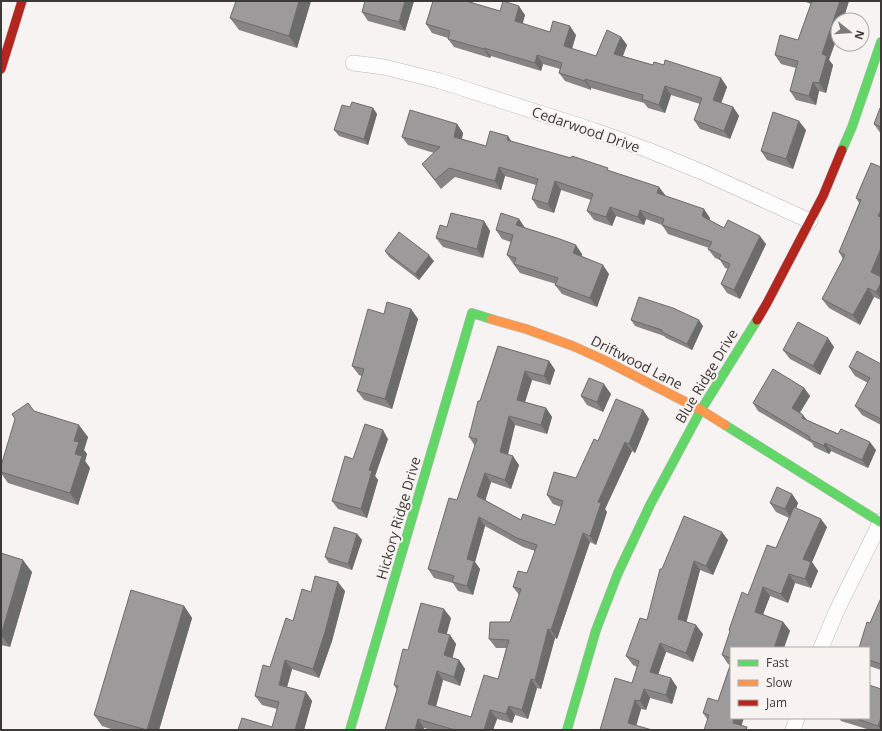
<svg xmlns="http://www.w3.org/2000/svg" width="882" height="731" font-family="'Open Sans',sans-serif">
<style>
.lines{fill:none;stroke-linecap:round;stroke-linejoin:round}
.street-casing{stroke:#bbb9b8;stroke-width:16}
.fast-casing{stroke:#bbb9b8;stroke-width:10}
.slow-casing{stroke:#bbb9b8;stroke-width:10}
.jam-casing{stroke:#bbb9b8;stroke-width:10}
.street{stroke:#fefdfd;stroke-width:15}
.fast{stroke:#63d668;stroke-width:9}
.slow{stroke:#ff974d;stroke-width:9}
.jam{stroke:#b3261e;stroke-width:9}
.wall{fill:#868484}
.shaded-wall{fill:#6d6c6c}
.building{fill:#9c9a9a;stroke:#6d6c6c}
.labels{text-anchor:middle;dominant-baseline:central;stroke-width:4;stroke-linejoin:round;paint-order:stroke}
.street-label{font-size:14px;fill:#3c3a39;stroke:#f8f2f0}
</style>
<rect width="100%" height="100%" fill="#f6f3f2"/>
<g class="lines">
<g class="street-casing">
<g id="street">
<polyline points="353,63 384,67 440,81 593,130 648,150 702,172 810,221"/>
<polyline points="821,648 837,610 881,521"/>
<polyline points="793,730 797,718"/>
</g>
</g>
<g class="fast-casing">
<g id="fast">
<polyline points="842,150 852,127 881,42"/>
<polyline points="725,425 880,522"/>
<polyline points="350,730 472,313 491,319"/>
<polyline points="567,730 596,630 618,573 650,505 701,410 757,320"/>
</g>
</g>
<g class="slow-casing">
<polyline id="slow" points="491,319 526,329 573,346 604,360 701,410 725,425"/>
</g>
<g class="jam-casing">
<g id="jam">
<polyline points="1,69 22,1"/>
<polyline points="757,320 767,303 823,196 842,150"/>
</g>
</g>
<use href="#street" class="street"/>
<use href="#fast" class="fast"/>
<use href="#slow" class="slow"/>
<use href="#jam" class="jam"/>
</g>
<g class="wall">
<polygon points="311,1 297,48 239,30 230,18"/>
<polygon points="414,1 405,31 368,21 362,12"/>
<polygon points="433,1 473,1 472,3 500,11 525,15 522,24 550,32 576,35 572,49 596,56 621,37 627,45 623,56 653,65 664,65 721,78 727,87 721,103 733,107 739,116 730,139 700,129 694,120 700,104 671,95 665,113 648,108 644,103 591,88 591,90 565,81 559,73 560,69 543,64 541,71 491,56 490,58 454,47 448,39 448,38 432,33 426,24"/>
<polygon points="803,1 849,1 843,20 838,20 829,60 833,65 826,93 819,91 816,105 796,100 790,91 796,68 781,64 775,55 798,40 811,4"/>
<polygon points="350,107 373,108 377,114 368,145 339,136 334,130"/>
<polygon points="881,108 881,134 874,124"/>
<polygon points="457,124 463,133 462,139 486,146 511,141 610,171 666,196 710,218 709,220 724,228 766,244 740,299 727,293 721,284 728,269 725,268 720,260 715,258 708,249 709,248 668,234 662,225 646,219 644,225 616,216 612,226 594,220 587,211 591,200 561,190 554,213 538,208 532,199 536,185 505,176 501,190 455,177 441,189 422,164 434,153 408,145 402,137"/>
<polygon points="806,130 793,169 767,160 761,151"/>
<polygon points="871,163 880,276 881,277 881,300 874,297 860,325 829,308 822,299 843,259 839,252 859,203 856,198"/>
<polygon points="519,219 525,228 582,254 582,256 609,274 597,307 562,294 555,285 556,284 520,273 507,255 511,242 502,239 496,230"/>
<polygon points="484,221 490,231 483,258 443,247 436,238 447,227"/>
<polygon points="385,251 434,261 419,280 389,257"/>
<polygon points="411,309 418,319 392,409 364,400 357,391 362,376 359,375 352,366 384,314"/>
<polygon points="631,320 703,326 692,350 666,338 664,336 635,326"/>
<polygon points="498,346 549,361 555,370 550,385 532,380 525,402 546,408 552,417 547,434 515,425 508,455 519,465 511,489 491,482 485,500 521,520 555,525 561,507 553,504 547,495 576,478 598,441 643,410 649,419 635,453 632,451 605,509 607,512 596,545 590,542 557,639 555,638 541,689 537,688 528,719 515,715 512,723 497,719 493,730 431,730 424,728 423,730 385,730 397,690 394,685 408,650 451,618 446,634 450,635 456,644 452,658 459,660 465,669 460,686 443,680 436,707 471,717 498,679 506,648 496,648 489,639 510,622 519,595 513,587 527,573 535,551 523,547 485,526 475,562 480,569 473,595 458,591 453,583 434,578 428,569 457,500 475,446 469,437"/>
<polygon points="834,347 820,375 790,359 783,350"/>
<polygon points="881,364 881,425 862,415 855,406 868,383 855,376 849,367"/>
<polygon points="804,388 810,396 800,412 807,420 876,450 868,468 831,451 829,454 814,447 812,443 758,411 753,403"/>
<polygon points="611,394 603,412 587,405 581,396"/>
<polygon points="28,403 34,411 88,437 84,450 87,454 85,461 90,468 78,505 8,483 1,473 1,466"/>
<polygon points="388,439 375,476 378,480 367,518 338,509 332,501 353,459"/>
<polygon points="792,494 798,503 796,508 827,527 812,562 818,571 811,588 795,583 788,603 770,596 763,614 783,622 790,631 731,648 731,718 707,719 703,713 718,701 730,665 728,664 722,655 730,632 729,630 748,595 776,548 789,518 776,512 770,503"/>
<polygon points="357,534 362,540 352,570 329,563 325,557"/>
<polygon points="728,540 713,575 700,570 686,621 703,634 693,662 666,652 658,674 677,687 672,704 650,698 646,710 641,709 636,725 600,730 632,683 637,667 633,665 626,656 647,620 662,569"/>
<polygon points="1,553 32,572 10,647 1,645"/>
<polygon points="345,591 332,641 319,678 292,669 287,687 306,692 312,701 304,730 238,730 272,727 277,709 262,705 255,696 270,667 311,592"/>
<polygon points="881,598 881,670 869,666 870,623"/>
<polygon points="184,606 192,618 159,730 114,730 102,726 94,715"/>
<polygon points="881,689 881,730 870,730 841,721 839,718 869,718"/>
</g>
<g class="shaded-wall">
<polygon points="299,1 311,1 297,48 289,36"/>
<polygon points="405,1 414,1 405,31 399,22"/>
<polygon points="464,1 473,1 470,9"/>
<polygon points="840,1 849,1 843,20 838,20 838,35 829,60 833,65 826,93 819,83 822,54"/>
<polygon points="519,6 525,15 521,30 515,21"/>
<polygon points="570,26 576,35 570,55 564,46"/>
<polygon points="621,37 627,45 620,63 614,54"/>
<polygon points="484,48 491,56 490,58 484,49"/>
<polygon points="537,55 543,64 541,71 535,63"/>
<polygon points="721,78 727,87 719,109 713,100"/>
<polygon points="585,79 591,88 591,90 585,81"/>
<polygon points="813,82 819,91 816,105 809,96"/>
<polygon points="665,86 671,95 665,113 659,105"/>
<polygon points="733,107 739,116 730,139 724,131"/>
<polygon points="373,108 377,114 368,145 364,139"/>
<polygon points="799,121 806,130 793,169 786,159"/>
<polygon points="457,124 463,133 460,146 454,137"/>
<polygon points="508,136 514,145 507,140"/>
<polygon points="499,167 505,176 501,190 495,181"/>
<polygon points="555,181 561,190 554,213 548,204"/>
<polygon points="659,187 666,196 657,193"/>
<polygon points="610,207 616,216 612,226 606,217"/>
<polygon points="704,209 710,218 708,225 702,216"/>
<polygon points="640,210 646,219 644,225 638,217"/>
<polygon points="881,210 881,220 878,216"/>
<polygon points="519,219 525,228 523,235 516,225"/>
<polygon points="484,221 490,231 483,258 477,249"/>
<polygon points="760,236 766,244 740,299 734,290"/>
<polygon points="576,245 582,254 579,262 573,253"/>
<polygon points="881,248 881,273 878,281 871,272"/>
<polygon points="429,255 434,261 419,280 415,274"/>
<polygon points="603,265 609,274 597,307 590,298"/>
<polygon points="881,283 881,299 876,292"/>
<polygon points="868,288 874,297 860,325 853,315"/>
<polygon points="411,309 418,319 392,409 385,399"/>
<polygon points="699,320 703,326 692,350 687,344"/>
<polygon points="828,338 834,347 820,375 813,366"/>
<polygon points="549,361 555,370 550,385 544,376"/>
<polygon points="525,371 532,380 523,408 517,400"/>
<polygon points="604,384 611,394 603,412 597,402"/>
<polygon points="804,388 810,396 798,416 792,408"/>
<polygon points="546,408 552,417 547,434 541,425"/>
<polygon points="643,410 649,419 635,453 629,444"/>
<polygon points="803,415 809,423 802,418"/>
<polygon points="509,416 515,425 506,461 500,452"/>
<polygon points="79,425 88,437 84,450 87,454 85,461 90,468 78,505 70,493 75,454 74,441"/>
<polygon points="383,430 388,439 375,476 378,480 367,518 361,509 369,470"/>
<polygon points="625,442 632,451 605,509 607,512 596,545 590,536 598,502"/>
<polygon points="870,442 876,450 868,468 862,460"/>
<polygon points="825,443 831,451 829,454 824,446"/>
<polygon points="513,456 519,465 511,489 505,480"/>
<polygon points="485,473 491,482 484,505 477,496"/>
<polygon points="792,494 798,503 792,519 785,509"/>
<polygon points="479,517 485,526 475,562 480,569 473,595 467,586 467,559"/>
<polygon points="821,519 827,527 812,562 818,571 811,588 805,579 803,559"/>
<polygon points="722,532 728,540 713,575 706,566"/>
<polygon points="583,533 590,542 557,639 551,630"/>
<polygon points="357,534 362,540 352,570 348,564"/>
<polygon points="23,560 32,572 10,647 1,635"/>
<polygon points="694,561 700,570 685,628 678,619"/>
<polygon points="789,574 795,583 788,603 781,594"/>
<polygon points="338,582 345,591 332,641 319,678 313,669"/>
<polygon points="763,587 770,596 761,620 755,612"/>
<polygon points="184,606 192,618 159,730 147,730"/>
<polygon points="444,609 451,618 445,641 438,632"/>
<polygon points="783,622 790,631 784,648 774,648"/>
<polygon points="696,625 703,634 693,662 686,653"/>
<polygon points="548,629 555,638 541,689 535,680"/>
<polygon points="450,635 456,644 451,664 444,655"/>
<polygon points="660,643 666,652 656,681 650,672"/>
<polygon points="285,660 292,669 285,694 279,685"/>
<polygon points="459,660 465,669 460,686 454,677"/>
<polygon points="437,671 443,680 434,713 428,704"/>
<polygon points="671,678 677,687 672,704 666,695"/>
<polygon points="531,679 537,688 528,719 522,710"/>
<polygon points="644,689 650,698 646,710 640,701"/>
<polygon points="306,692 312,701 304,730 295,730"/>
<polygon points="635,700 641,709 635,730 628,723"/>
<polygon points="509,706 515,715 512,723 506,714"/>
<polygon points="490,710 497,719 493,730 484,730"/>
<polygon points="881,717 881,730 878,726"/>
<polygon points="734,718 744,718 740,730 733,723"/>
<polygon points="418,719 424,728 423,730 415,730"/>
</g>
<g class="building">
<polygon points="236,1 299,1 289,36 230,18"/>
<polygon points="365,1 405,1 399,22 362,12"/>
<polygon points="433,1 466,1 500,11 503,1 519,6 515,21 550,32 553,21 570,26 564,46 596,56 607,30 621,37 614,54 653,65 654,62 664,65 665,60 721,78 713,100 733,107 724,131 694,120 702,98 665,86 659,105 642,99 643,95 585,79 585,81 559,73 562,63 537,55 535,63 484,48 484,49 448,39 450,31 426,24"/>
<polygon points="812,1 840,1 822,54 827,56 819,83 813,82 809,96 790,91 798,61 775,55 780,35 798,40"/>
<polygon points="352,102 373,108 364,139 334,130 342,105 350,107"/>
<polygon points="880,108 881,108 881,127 874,124"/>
<polygon points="410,110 457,124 454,137 486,146 490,131 508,136 507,140 571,158 572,156 608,168 607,170 659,187 657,193 704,209 702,216 724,228 728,220 760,236 734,290 721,284 730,264 719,259 721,255 708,249 712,242 662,225 664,219 640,210 638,217 610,207 606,217 587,211 593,194 555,181 548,204 532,199 538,179 499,167 495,181 449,168 435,180 422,164 440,147 402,137"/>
<polygon points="773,112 799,121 786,159 761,151"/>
<polygon points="871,163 881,167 881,210 878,216 881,217 881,248 871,272 881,277 881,283 876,292 868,288 853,315 822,299 845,255 839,252 861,200 856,198"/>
<polygon points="451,213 484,221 477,249 436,238 440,225 447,227"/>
<polygon points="501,213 519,219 516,225 557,238 576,245 573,253 603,265 590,298 555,285 558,278 514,264 516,258 507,255 513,235 496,230"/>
<polygon points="399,232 429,255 415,274 385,251"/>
<polygon points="639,297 673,308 699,320 687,344 662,332 662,330 631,320"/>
<polygon points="387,302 411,309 385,399 357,391 364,369 352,366 368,309 384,314"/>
<polygon points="798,322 828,338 813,366 783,350"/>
<polygon points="498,346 549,361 544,376 525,371 517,400 546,408 541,425 509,416 500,452 513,456 505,480 485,473 477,496 521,520 523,514 555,525 563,501 547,495 554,472 576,478 594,439 598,441 616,399 643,410 629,444 625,442 598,502 601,503 590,536 583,533 551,630 548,629 535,680 531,679 522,710 509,706 506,714 490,710 484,730 455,730 418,719 415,730 385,730 398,686 394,685 403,649 408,650 421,603 444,609 438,632 450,635 444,655 459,660 454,677 437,671 428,704 471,717 484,675 498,679 509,640 489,639 490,622 510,622 521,589 513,587 518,571 527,573 537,545 517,538 479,517 467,559 474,561 467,586 452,582 454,576 428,569 449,498 457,500 477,439 469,437 478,401 480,401"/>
<polygon points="857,351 881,364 881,419 855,406 870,378 849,367"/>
<polygon points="773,369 804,388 792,408 803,415 802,418 838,434 841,429 870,442 862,460 825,443 824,446 809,439 810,437 753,403"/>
<polygon points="589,378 604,384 597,402 581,396"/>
<polygon points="28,403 34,411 79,425 74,441 79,442 75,454 82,456 70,493 1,472 1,466 15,419 12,414"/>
<polygon points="365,424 383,430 369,470 372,471 361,509 332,501 345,456 353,459"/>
<polygon points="777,487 792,494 785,509 770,503"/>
<polygon points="794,507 821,519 803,559 811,562 805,579 789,574 781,594 763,587 755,612 783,622 774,648 731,648 731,658 722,655 730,631 729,630 742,592 748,595 767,545 776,548"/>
<polygon points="684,516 722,532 706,566 694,561 678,619 696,625 686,653 660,643 650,672 671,678 666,695 644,689 640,701 635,700 628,723 652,730 600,730 615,678 632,683 639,661 626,656 640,618 647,620 660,569 662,569"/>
<polygon points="334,527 357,534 348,564 325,557"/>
<polygon points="1,553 23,560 1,635"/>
<polygon points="315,576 338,582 325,632 313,669 285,660 279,685 306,692 295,730 238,730 242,718 272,727 279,702 255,696 263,665 270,667 286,618 293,621 302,589 311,592"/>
<polygon points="131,590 184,606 147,730 94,715"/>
<polygon points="881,598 881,664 869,660 869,648 859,648 867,622 870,623"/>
<polygon points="731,663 731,718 734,718 733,723 747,727 746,730 704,730 709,715 703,713 708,698 718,701"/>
<polygon points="869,685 881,689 881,717 878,726 855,718 869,718"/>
</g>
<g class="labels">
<g class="street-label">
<text transform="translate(586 129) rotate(19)">Cedarwood Drive</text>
<text transform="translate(637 362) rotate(27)">Driftwood Lane</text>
<text transform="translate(706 376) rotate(-59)">Blue Ridge Drive</text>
<text transform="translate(398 518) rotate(-74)">Hickory Ridge Drive</text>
</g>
</g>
<rect width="882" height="731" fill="none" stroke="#3c3a39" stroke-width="4"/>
<rect x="730" y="647" width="140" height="72" fill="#f8f2f0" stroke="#ada8a7"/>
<rect x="738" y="660" width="20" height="6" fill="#63d668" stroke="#ada8a7"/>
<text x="766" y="667" font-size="12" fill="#3c3a39">Fast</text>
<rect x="738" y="680" width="20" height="6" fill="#ff974d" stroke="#ada8a7"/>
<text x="766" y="687" font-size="12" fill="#3c3a39">Slow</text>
<rect x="738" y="700" width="20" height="6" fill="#b3261e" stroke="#ada8a7"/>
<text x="766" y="707" font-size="12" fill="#3c3a39">Jam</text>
<g transform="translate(850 32) rotate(107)"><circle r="19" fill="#f8f2f0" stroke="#ada8a7"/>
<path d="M0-3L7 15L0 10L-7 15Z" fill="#7d7b7a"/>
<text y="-6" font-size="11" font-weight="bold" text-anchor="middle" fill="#3c3a39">N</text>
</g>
</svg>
